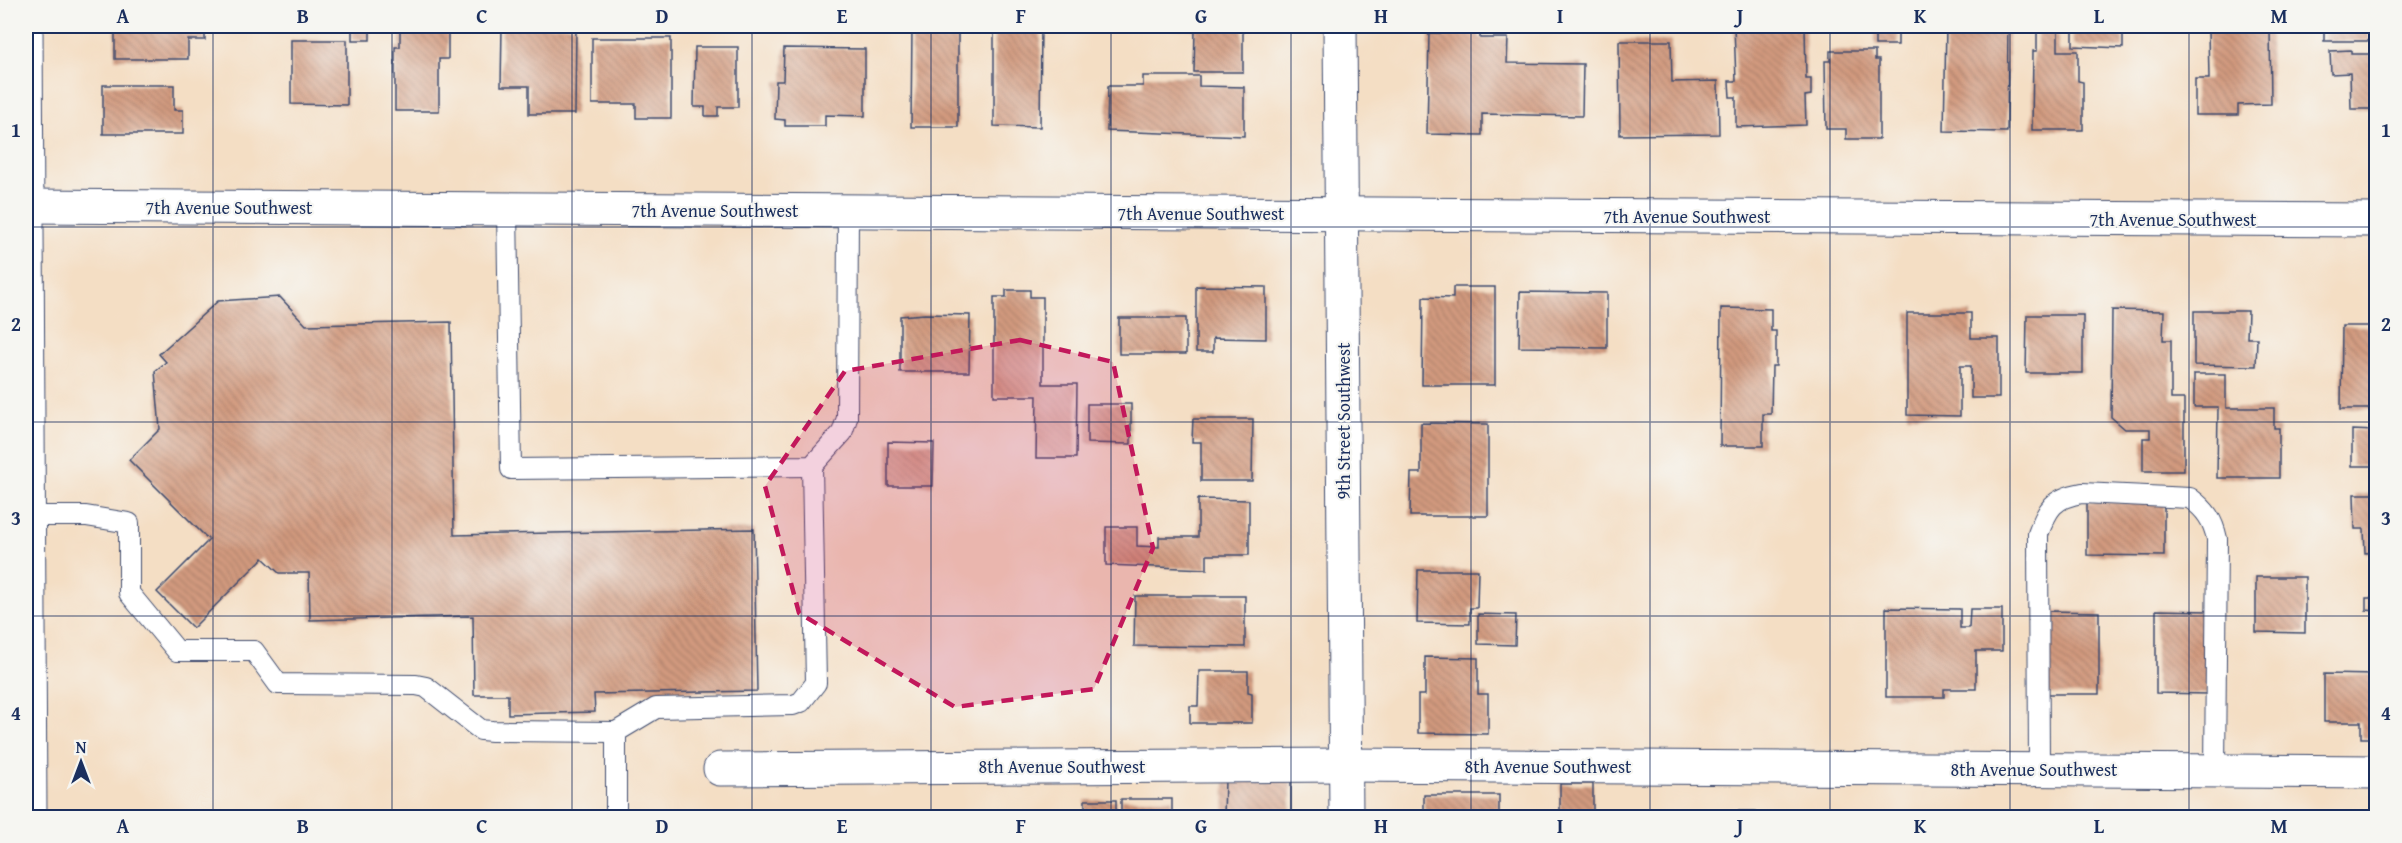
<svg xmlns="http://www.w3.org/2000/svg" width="2402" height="843" font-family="'Gentium Book Plus',serif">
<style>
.building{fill:url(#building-back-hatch)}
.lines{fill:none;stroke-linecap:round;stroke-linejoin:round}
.service-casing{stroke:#3c496d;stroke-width:22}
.minor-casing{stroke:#3c496d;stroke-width:35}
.tertiary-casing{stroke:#3c496d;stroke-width:35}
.service{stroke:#fff;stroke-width:20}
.minor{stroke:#fff;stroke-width:33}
.tertiary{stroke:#fff;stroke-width:33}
.marked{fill:#c2185b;fill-opacity:0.2;stroke:#c2185b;stroke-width:4.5;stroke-dasharray:12 8;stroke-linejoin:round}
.grid{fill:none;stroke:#1b2f5e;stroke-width:1.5;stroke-opacity:0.55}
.labels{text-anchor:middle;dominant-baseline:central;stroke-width:4.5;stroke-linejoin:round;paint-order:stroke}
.street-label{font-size:18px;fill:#1b2f5e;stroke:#f6f6f2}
.neatline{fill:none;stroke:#1b2f5e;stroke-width:2}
.grid-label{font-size:20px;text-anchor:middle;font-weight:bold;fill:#1b2f5e}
</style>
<defs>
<pattern id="building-back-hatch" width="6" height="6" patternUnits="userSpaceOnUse" patternTransform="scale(1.5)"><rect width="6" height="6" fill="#d29a7e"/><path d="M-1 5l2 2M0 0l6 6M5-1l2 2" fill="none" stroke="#aa7e6a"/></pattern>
</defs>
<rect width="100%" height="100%" fill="#f6f6f2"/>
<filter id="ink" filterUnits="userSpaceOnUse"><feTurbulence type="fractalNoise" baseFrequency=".0167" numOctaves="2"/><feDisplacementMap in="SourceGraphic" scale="12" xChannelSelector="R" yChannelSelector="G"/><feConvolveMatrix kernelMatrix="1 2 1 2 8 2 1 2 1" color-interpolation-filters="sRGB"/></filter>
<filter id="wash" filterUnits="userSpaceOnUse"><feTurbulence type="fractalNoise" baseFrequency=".008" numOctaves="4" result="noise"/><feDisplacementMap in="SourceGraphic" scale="24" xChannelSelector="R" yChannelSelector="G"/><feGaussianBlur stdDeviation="1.35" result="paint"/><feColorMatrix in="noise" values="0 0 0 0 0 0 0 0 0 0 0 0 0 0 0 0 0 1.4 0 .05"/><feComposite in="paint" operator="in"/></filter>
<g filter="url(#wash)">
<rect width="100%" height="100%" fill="#f4dec4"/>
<g id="blocks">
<g class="building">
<polygon points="115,26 205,26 205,40 188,40 188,59 115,59"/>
<rect x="352" y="26" width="18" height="14"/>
<polygon points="400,26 448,26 448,59 439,59 439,111 395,111 395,47 400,47"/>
<polygon points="502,26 576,26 575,114 529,114 529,86 501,86"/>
<polygon points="912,26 958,26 958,127 911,127"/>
<polygon points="994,26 1041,26 1040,127 994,126"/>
<polygon points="1154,26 1243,26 1243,72 1194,72 1195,30 1154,29"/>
<polygon points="1734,26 1805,26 1806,79 1811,79 1811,95 1805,96 1806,125 1736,127 1736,97 1730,97 1729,81 1736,81"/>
<rect x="1875" y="26" width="23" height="19"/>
<polygon points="1946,26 2008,26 2007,132 1944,131"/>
<polygon points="2037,26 2058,26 2058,51 2078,51 2078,81 2083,82 2083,130 2032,130 2033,51 2037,51"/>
<polygon points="2068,26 2123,26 2123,48 2073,46 2073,30 2068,30"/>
<polygon points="2234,26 2264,26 2264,28 2270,28 2271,104 2238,105 2238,115 2195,115 2195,79 2209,79 2208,30 2234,30"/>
<rect x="2324" y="26" width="45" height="15"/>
<polygon points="1429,33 1480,33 1480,38 1508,38 1507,63 1583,64 1582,116 1482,114 1482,135 1427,134"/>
<polygon points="592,38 671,38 671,118 636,118 636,104 592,104"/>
<polygon points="291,40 347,40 347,105 291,104"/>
<polygon points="1619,41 1671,41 1672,82 1718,81 1719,134 1620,135"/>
<polygon points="695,47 738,47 738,107 718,107 718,116 705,116 705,107 694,107"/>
<polygon points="784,48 865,49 865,116 825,115 825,126 785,126 785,120 775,119 776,81 783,81"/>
<polygon points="2351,50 2351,54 2376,54 2376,137 2374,137 2373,109 2351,109 2350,73 2331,74 2330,51"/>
<polygon points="1830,51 1875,51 1875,60 1879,60 1879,139 1846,139 1846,129 1826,129 1825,61 1830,61"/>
<polygon points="1143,76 1199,76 1199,86 1244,87 1244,136 1107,131 1108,86 1143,86"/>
<polygon points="103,85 174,85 174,110 183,110 183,134 103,134"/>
<polygon points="1196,286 1266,287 1266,339 1213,338 1213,352 1196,352"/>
<polygon points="1453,287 1495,287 1495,385 1422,385 1423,297 1453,298"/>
<polygon points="1006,290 1030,290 1030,297 1043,297 1043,384 1077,384 1076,458 1036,458 1037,396 994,396 994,297 1006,297"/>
<polygon points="1520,292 1607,293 1607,348 1519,347"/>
<polygon points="280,297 306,325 451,322 454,535 754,529 757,691 594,694 595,712 508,714 508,695 474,695 473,616 310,620 309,573 279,573 263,558 193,628 157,592 209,540 129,460 160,429 155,371 166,362 159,354 218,301"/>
<polygon points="1721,308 1771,309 1771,331 1776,331 1776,366 1772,366 1771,414 1763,414 1763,446 1720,446"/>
<polygon points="2112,310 2164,311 2163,340 2171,340 2171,399 2184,399 2184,471 2143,471 2143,438 2150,438 2150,429 2125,429 2111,417"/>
<polygon points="2194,311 2248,311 2247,338 2257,338 2256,366 2194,365"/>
<polygon points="1907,313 1971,313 1971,338 1999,338 1999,398 1971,398 1971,366 1960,366 1960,416 1907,415"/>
<polygon points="925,314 970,315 969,372 900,372 900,316"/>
<polygon points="2027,315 2083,315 2083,373 2026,373"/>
<rect x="1119" y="318" width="67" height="36"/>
<polygon points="2342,326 2376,326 2376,409 2341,409"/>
<polygon points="2194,374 2226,374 2226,408 2274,408 2274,428 2279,428 2279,478 2217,478 2218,407 2194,407"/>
<polygon points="1087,404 1131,404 1131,444 1087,443"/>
<polygon points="1193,419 1253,419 1252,481 1201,481 1201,442 1192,442"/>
<polygon points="1421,423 1488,424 1488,516 1410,516 1411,473 1421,473"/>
<polygon points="2352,430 2376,431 2376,466 2352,466"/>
<polygon points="888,442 934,443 933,486 888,486"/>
<polygon points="2354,494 2376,494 2376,552 2365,553 2364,529 2355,529"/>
<polygon points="1198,499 1249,500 1249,555 1207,555 1207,569 1106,565 1106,527 1137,527 1137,546 1159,547 1159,537 1198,537"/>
<polygon points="2087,502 2164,503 2164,556 2087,555"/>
<polygon points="1418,570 1478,570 1477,608 1470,608 1470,624 1417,623"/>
<polygon points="2256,577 2305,577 2305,633 2256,632"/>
<polygon points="2373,583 2376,583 2376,611 2366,610 2366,598 2372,598"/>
<polygon points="1135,596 1245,596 1245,647 1134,646"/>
<polygon points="1886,608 1960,609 1960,628 1969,628 1970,609 2002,609 2002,651 1976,651 1976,689 1944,689 1944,697 1886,697"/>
<polygon points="2156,610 2209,611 2208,694 2156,693"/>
<polygon points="2048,611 2099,612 2099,694 2047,694"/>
<polygon points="1478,614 1516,615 1515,645 1478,644"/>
<polygon points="1425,657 1478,658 1478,694 1488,694 1488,734 1418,733 1418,695 1425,695"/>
<polygon points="1199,671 1248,671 1248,692 1252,693 1252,723 1190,723 1190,706 1198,706"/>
<polygon points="2324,674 2376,675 2376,738 2361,738 2361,722 2324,722"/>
<polygon points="1225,779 1291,779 1291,818 1224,818"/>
<rect x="1560" y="784" width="33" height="34"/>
<rect x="1424" y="795" width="75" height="23"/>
<rect x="1121" y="799" width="51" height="19"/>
<rect x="1085" y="800" width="31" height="18"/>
<rect x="1697" y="811" width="58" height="7"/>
</g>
</g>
</g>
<g filter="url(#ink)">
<use href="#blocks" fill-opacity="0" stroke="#3c496d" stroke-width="1.5"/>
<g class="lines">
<g class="service-casing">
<g id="service">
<polyline points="507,209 511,469 812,466 842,433 847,418 848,211"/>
<polyline points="28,516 86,516 129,523 129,593 177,651 254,651 278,684 416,685 426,687 481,730 492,731 616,732 656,708 793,705 801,702 816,683 812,466"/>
<polyline points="616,732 616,818"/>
<path d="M2039,769L2038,534C2048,508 2053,498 2082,493L2190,498C2206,510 2213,520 2217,539L2215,771"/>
</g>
</g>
<g class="minor-casing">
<g id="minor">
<polyline points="26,26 30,818"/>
<polyline points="720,769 1345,765 2376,772"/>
</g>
</g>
<g class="tertiary-casing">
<g id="tertiary">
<polyline points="1340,26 1346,818"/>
<polyline points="26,206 2376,220"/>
</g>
</g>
<use href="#service" class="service"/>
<use href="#minor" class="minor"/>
<use href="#tertiary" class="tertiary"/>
</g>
</g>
<path class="marked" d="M1020,340L1113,362L1153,548L1094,689L955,707L799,613L765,486L845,371Z"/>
<path class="grid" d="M213,26V818M392,26V818M572,26V818M752,26V818M931,26V818M1111,26V818M1291,26V818M1471,26V818M1650,26V818M1830,26V818M2010,26V818M2189,26V818M26,227H2376M26,422H2376M26,616H2376"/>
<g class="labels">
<g class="street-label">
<text x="229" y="207">7th Avenue Southwest</text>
<text x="715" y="210">7th Avenue Southwest</text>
<text x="1201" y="213">7th Avenue Southwest</text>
<text x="1687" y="216">7th Avenue Southwest</text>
<text x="2173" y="219">7th Avenue Southwest</text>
<text transform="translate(1343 421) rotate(-90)">9th Street Southwest</text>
<text x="1062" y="766">8th Avenue Southwest</text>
<text x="1548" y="766">8th Avenue Southwest</text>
<text x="2034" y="769">8th Avenue Southwest</text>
</g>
</g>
<rect width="2402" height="843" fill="none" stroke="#f6f6f2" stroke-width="66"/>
<g transform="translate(81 762)" stroke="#f6f6f2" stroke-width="4.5" paint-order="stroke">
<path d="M0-4.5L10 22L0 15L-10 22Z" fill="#1b2f5e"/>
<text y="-9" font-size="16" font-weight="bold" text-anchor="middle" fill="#1b2f5e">N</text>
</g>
<rect x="33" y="33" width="2336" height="777" class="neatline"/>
<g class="grid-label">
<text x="123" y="23">A</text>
<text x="303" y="23">B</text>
<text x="482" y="23">C</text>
<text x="662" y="23">D</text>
<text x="842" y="23">E</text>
<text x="1021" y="23">F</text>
<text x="1201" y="23">G</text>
<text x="1381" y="23">H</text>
<text x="1560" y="23">I</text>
<text x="1740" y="23">J</text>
<text x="1920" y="23">K</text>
<text x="2099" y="23">L</text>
<text x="2279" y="23">M</text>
<text x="16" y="137">1</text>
<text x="2386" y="137">1</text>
<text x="16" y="331">2</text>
<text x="2386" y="331">2</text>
<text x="16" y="525">3</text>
<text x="2386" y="525">3</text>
<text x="16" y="720">4</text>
<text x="2386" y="720">4</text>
<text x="123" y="833">A</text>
<text x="303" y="833">B</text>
<text x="482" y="833">C</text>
<text x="662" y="833">D</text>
<text x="842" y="833">E</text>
<text x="1021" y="833">F</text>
<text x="1201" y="833">G</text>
<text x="1381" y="833">H</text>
<text x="1560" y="833">I</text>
<text x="1740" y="833">J</text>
<text x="1920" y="833">K</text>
<text x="2099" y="833">L</text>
<text x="2279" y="833">M</text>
</g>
</svg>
